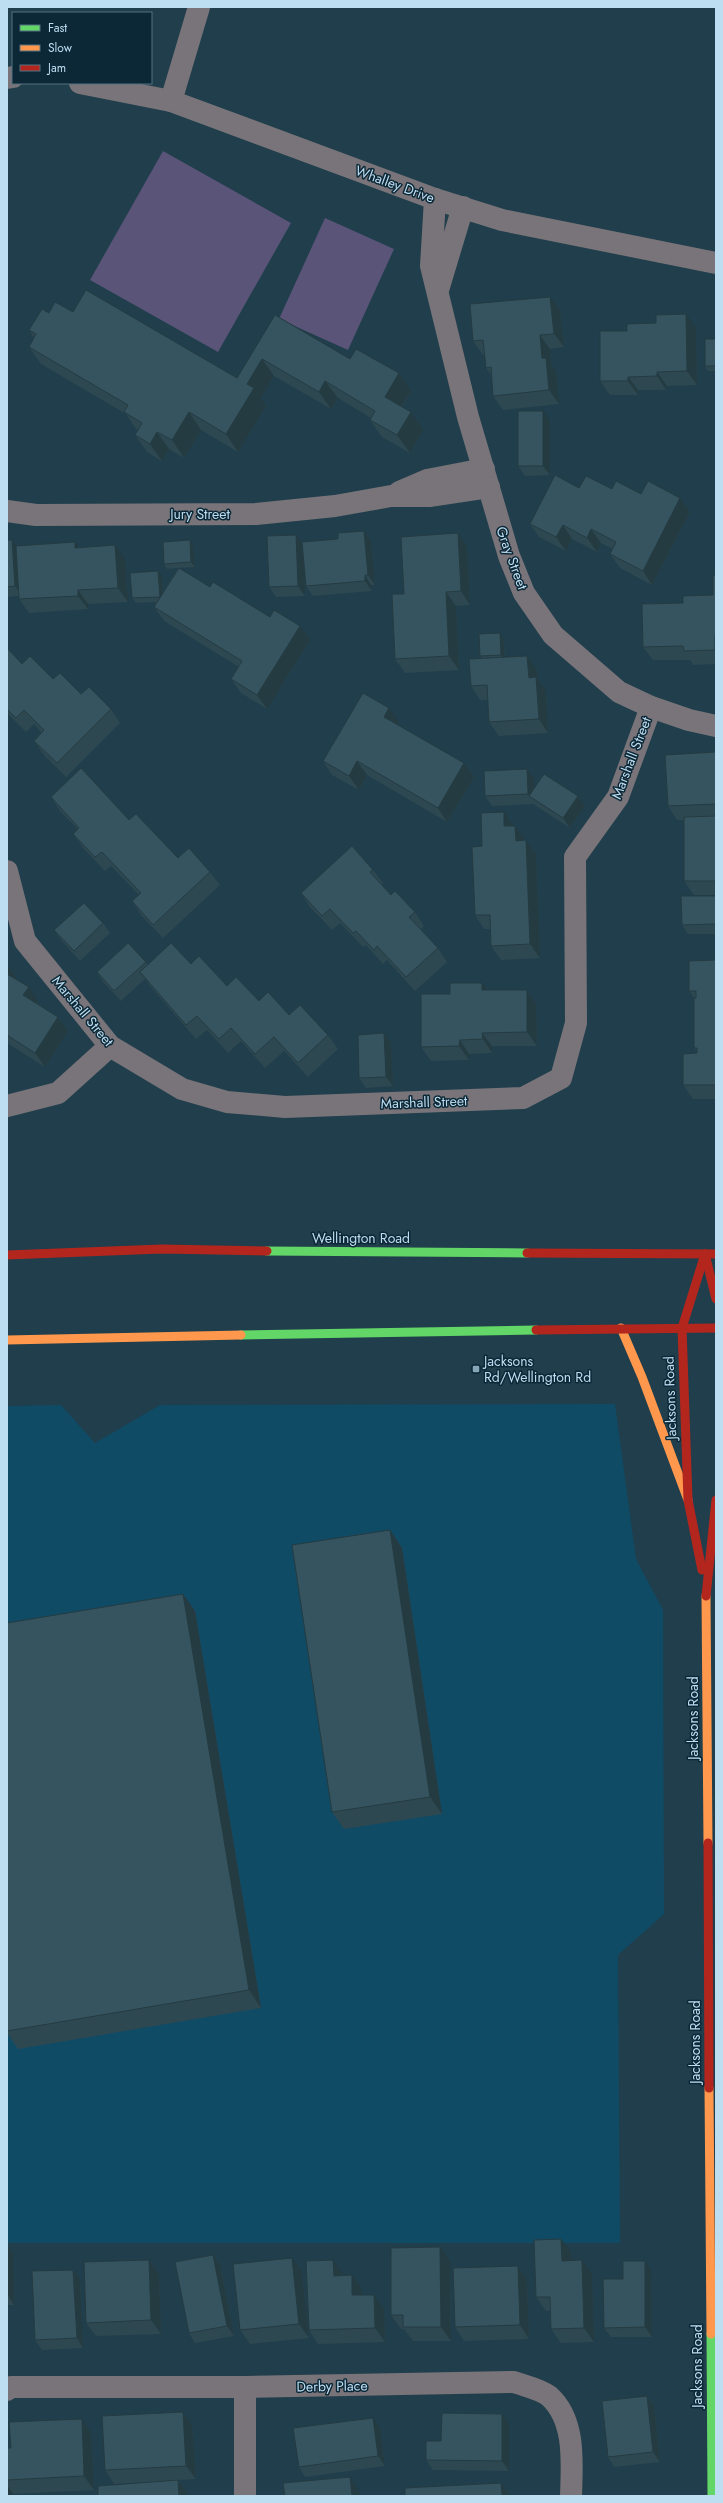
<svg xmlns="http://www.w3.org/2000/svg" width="723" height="2503" font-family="Jost,sans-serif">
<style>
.built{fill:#104b66}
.green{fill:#595478}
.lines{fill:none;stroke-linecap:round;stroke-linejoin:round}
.street{stroke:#787479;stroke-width:22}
.fast{stroke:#63d668;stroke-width:9}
.slow{stroke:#ff974d;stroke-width:9}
.jam{stroke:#b3261e;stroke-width:9}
.wall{fill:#2e4852}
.shaded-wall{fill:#253b42}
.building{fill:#35545f;stroke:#253b42}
.poi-dot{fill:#86a5b6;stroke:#0c2837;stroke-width:1.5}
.labels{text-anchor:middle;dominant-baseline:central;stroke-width:3;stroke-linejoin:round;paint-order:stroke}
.street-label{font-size:14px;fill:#bdddf0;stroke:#0c2837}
.poi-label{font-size:14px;fill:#bdddf0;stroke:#0c2837;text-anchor:start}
</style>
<rect width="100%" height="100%" fill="#203e4b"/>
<polygon class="built" points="615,1404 636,1559 663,1610 664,1914 618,1955 620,2243 7,2243 7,1406 61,1405 95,1443 160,1405"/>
<g class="green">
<polygon points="163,151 291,223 218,352 90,280"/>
<polygon points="325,218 394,249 348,350 279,319"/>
</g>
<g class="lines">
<g class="street">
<polyline points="7,78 13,77"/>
<polyline points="80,83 171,101 435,199 502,220 716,263"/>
<polyline points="171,101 199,7"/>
<polyline points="435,199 431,266 468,417 509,556 524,593 553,635 619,692 651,707 689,720 716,726"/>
<polyline points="438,290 463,207"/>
<polyline points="399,492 427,480 484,469"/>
<polyline points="7,511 36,515 256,514 335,506 391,496 429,496 489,487"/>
<polyline points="7,871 25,941 110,1046 182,1089 227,1102 285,1107 523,1098 561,1078 576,1023 575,857 618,797 651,707"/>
<polyline points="7,1106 58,1093 110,1046"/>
<polyline points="245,2387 245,2496"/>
<path d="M7,2390L11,2387H245L514,2382C525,2386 540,2389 549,2396C576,2420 572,2463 571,2496"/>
</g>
<g class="fast">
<polyline points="267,1251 527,1253"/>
<polyline points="241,1335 536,1330"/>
<polyline points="711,2334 712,2496"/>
</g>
<g class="slow">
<polyline points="621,1328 642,1377 688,1500"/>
<polyline points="7,1340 241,1335"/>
<polyline points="706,1596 708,1843"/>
<polyline points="709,2088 711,2334"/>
</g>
<g class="jam">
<polyline points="527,1253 716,1254"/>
<polyline points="705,1254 716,1299"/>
<polyline points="7,1255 162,1249 267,1251"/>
<polyline points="536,1330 716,1328"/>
<polyline points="702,1570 688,1500 682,1328 705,1254"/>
<polyline points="706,1596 716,1500"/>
<polyline points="708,1843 709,2088"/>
</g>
</g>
<g class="wall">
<polygon points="560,311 564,347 550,349 551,364 556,371 559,404 503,410 493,396 492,376 486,368 485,355 483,355 473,341"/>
<polygon points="73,312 237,378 275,315 350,359 399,373 411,391 402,407 411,412 423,430 410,453 382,437 370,420 371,418 338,398 331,409 274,376 261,398 266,406 238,452 201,430 184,458 169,449 162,461 147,452 135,435 138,430 136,429 126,414 41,364 29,347 34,338 29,330 49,313"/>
<polygon points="696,328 697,385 667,386 666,390 638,390 638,395 610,395 600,381 627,331"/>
<polygon points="716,339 716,371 708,371 705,366"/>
<polygon points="550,421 550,475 525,476 518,466"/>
<polygon points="579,488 612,489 641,494 690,512 652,585 620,568 610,554 613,549 601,543 597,552 572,539 566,551 539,537 530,524"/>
<polygon points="364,531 371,541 375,585 371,585 372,591 313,596 306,586 303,551 305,596 276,597 269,587 303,544 338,539"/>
<polygon points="7,540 12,540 16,546 79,548 125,559 128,602 88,604 88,609 29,613 19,599 19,596 7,597"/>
<polygon points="193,545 195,567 179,568 210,587 270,617 300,626 310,640 267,709 241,693 231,679 239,667 164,621 154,607 157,602 136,603 132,598 158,571 162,576 163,592 178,568 167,569 164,564"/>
<polygon points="467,547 470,605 456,606 459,670 405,673 395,659 404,594"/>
<polygon points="716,575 716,664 693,665 690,660 653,660 643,647 683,603 713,595"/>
<polygon points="503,638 505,657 537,670 538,679 546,691 548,733 499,736 489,722 488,700 480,700 471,686 482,658 480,656"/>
<polygon points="7,648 22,664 111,709 120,723 66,777 44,755 34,741 42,733 34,724 26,732 7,713"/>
<polygon points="399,722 397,725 464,763 474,777 447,822 367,775 359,790 332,775 323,761"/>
<polygon points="716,752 716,895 694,895 684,881 684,820 677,820 668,806"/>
<polygon points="527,769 534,779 534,789 578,796 585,806 570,828 536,806 534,804 492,806 485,796"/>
<polygon points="51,797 129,820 178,858 210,872 220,885 163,938 141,915 132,901 139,895 111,866 105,871 83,848 73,834 78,829 60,811"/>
<polygon points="513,826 515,826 525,840 526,840 536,854 540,958 501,960 491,946 490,929 484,929 475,915 482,846"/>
<polygon points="373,870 383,883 382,885 391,895 415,912 424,926 421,929 438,948 447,962 415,991 387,960 383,964 366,945 363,947 340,923 332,930 310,907 301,893"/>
<polygon points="716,896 716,934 688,934 682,925"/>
<polygon points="103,923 110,933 80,961 61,940 54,930"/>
<polygon points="716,960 716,1099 693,1099 683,1085 697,1053 697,1052 694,1048 694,998 689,991"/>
<polygon points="146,962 148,965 191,964 227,986 289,1015 328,1035 338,1049 308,1077 284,1051 265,1068 241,1041 228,1053 207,1030 196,1039 150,986 145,979 121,1001 103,982 97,972"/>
<polygon points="7,965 16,977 15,979 38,1001 37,1004 58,1017 68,1031 45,1067 7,1043"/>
<polygon points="487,990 527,990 536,1004 537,1046 492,1046 492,1053 469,1054 469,1060 431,1061 421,1047 450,994"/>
<polygon points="384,1033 391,1043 393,1086 366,1088 359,1078"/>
<polygon points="390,1530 402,1548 442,1814 344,1829 332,1812"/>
<polygon points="183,1594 195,1611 261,2008 18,2049 7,2033 7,1623"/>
<polygon points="7,2246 13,2254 14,2305 7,2305"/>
<polygon points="571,2252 571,2261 592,2274 594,2342 561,2343 551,2329 550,2311 546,2311 536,2297"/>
<polygon points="213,2255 220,2265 234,2336 195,2343 189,2333"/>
<polygon points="149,2260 159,2274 161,2334 96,2336 86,2323"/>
<polygon points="450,2261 451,2341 413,2341 404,2329 401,2329 391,2315"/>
<polygon points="73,2270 80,2279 83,2348 42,2350 35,2340"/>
<polygon points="651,2270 652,2337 611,2337 604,2328 623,2279"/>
<polygon points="302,2272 309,2338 250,2344 240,2330"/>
<polygon points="343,2274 343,2276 362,2289 362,2295 384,2309 385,2342 318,2344 309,2330"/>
<polygon points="527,2280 529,2339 464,2341 455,2327"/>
<polygon points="647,2396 654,2405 660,2462 614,2467 608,2457"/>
<polygon points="509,2423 509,2471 433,2470 426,2460 441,2441"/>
<polygon points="192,2425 196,2479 178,2480 188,2494 154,2482 114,2484 105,2470"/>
<polygon points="380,2428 385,2466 305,2477 299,2467"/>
<polygon points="91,2433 94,2490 13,2494 7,2496 7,2448"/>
</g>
<g class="shaded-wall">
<polygon points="550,297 560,311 564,347 554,334"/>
<polygon points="686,314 696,328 697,385 687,371"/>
<polygon points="540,335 550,349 551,364 556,371 559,404 549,390 542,358"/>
<polygon points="262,359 274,376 261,398 266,406 238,452 226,434 247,384"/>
<polygon points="657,372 667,386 666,390 657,376"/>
<polygon points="399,373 411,391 397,414 385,397"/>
<polygon points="628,377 638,390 638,395 628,381"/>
<polygon points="325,381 338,398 331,409 319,392"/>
<polygon points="543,411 550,421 550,475 543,466"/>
<polygon points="189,412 201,430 184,458 172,440"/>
<polygon points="411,412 423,430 410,453 397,435"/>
<polygon points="157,432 169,449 162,461 150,444"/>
<polygon points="680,498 690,512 652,585 643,571"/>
<polygon points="563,525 572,539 566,551 556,537"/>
<polygon points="591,529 601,543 597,552 587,538"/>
<polygon points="364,531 371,541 375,585 368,575"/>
<polygon points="458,533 467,547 470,605 461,591"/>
<polygon points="296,535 303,544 305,596 298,586"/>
<polygon points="12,540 19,550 22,596 15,586"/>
<polygon points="190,540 193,545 195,567 191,562"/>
<polygon points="75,542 84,556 75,548"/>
<polygon points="115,545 125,559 128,602 118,588"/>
<polygon points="158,571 162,576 163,602 160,597"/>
<polygon points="365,575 371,585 372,591 365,581"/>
<polygon points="78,590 88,604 88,609 78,596"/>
<polygon points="446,592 456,606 459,670 449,656"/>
<polygon points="300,626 310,640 267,709 257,695"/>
<polygon points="500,633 503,638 505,660 501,655"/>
<polygon points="715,635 716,636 716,651 715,650"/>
<polygon points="527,656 537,670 538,679 546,691 548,733 539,719 529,678"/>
<polygon points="389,708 399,722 393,731 384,717"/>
<polygon points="357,761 367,775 359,790 349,776"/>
<polygon points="464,763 474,777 447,822 438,808"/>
<polygon points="527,769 534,779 535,800 531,797 528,794"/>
<polygon points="578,796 585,806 570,828 563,818"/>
<polygon points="504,812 513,826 504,826"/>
<polygon points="515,826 525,839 525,854 516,841"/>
<polygon points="526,840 536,854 540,958 530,944"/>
<polygon points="7,965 16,977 11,984 7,978"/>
<polygon points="482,983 492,997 482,990"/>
<polygon points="29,987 38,1001 33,1009 23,995"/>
<polygon points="527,990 536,1004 537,1046 527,1032"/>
<polygon points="58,1017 68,1031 45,1067 35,1053"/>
<polygon points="384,1033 391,1043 393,1086 386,1077"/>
<polygon points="482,1033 492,1046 492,1053 483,1039"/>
<polygon points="460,1040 469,1054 469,1060 459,1046"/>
<polygon points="390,1530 402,1548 442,1814 430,1797"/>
<polygon points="183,1594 195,1611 261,2008 249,1990"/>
<polygon points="561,2239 571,2252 572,2275 562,2261"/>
<polygon points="7,2246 13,2254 14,2305 7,2294"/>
<polygon points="440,2247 450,2261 451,2341 441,2327"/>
<polygon points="213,2255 220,2265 234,2336 227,2326"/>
<polygon points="292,2258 302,2272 309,2338 299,2324"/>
<polygon points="149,2260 159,2274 161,2334 151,2320"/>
<polygon points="333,2260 343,2274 344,2290 334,2276"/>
<polygon points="582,2260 592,2274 594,2342 584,2328"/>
<polygon points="645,2261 651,2270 652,2337 645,2327"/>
<polygon points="518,2266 527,2280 529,2339 520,2325"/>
<polygon points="73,2270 80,2279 83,2348 77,2338"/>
<polygon points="352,2275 362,2289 362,2309 352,2295"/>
<polygon points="374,2295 384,2309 385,2342 375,2328"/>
<polygon points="647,2396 654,2405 660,2462 653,2452"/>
<polygon points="183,2412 192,2425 196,2479 186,2466"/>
<polygon points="502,2414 509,2423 509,2471 502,2461"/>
<polygon points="373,2418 380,2428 385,2466 378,2456"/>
<polygon points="82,2419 91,2433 94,2490 84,2476"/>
<polygon points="350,2477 359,2491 360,2496 352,2496"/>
<polygon points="178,2480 188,2494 188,2496 179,2496"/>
<polygon points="501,2483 510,2496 502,2496"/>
<polygon points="7,2485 13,2494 13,2496 7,2496"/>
</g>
<g class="building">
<polygon points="86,290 237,378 275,315 350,359 356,349 399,373 385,397 411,412 397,435 370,420 375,411 325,381 319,392 262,359 247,384 254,388 226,434 189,412 172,440 157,432 150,444 135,435 142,423 124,412 128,405 29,347 36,334 29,330 42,309 49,313 55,302 73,312"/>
<polygon points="550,297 554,334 540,335 542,358 546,358 549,390 493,396 491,367 486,368 483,340 473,341 470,304"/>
<polygon points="686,314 687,371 657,372 657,376 628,377 628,381 600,381 600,331 627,331 627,324 656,323 656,315"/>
<rect x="705" y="339" width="11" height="27"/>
<rect x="518" y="411" width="25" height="55"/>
<polygon points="555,475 579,488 586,476 612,489 616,481 641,494 648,481 680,498 643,571 610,554 616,542 591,529 587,538 563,525 556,537 530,524"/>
<polygon points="364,531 368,575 365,575 365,581 306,586 302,542 338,539 338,533"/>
<polygon points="458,533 461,591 446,592 449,656 395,659 392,594 404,594 401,537"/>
<polygon points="296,535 298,586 269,587 267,536"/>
<polygon points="7,540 12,540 15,586 7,587"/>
<polygon points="190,540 191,562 164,564 163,542"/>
<polygon points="75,542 75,548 115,545 118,588 78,590 78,596 19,599 16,546"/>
<polygon points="179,568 210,587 213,582 270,617 274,610 300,626 257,695 231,679 242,661 154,607"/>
<polygon points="158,571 160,597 132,598 130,573"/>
<polygon points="713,575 716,575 716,635 715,635 715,650 684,651 683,646 643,647 642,604 683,603 683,596 713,595"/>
<polygon points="500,633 501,655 480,656 479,634"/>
<polygon points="7,648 22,664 30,656 53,679 60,673 81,694 89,687 111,709 57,763 34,741 44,730 24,710 16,718 7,709"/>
<polygon points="527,656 529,678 536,677 539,719 489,722 487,685 471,686 469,659"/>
<polygon points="363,693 389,708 384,717 464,763 438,808 357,761 349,776 323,761"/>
<polygon points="716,752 716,804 668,806 665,755"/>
<polygon points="81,768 129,820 136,814 178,858 189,848 210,872 153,925 132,901 141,893 102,852 95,857 73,834 79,828 51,797"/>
<polygon points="527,769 528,794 485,796 484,771"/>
<polygon points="544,774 578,796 563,818 529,796"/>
<polygon points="504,812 504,826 515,826 516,841 526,840 530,944 491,946 490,915 475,915 472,847 482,846 481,813"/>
<polygon points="716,816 716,881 684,881 684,817"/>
<polygon points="352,846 373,870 370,872 391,895 395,891 415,912 409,917 438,948 406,977 377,946 374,950 356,931 353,933 330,909 322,916 301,893"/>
<polygon points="681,896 716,896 716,924 682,925"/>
<polygon points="84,903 103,923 74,951 54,930"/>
<polygon points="128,943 146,962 114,991 97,972"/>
<polygon points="171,943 191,964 199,956 227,986 236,977 259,1001 268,992 289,1015 300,1005 328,1035 298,1063 274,1037 255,1054 231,1028 219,1039 197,1016 186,1025 140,972"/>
<polygon points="716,960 716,1085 683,1085 683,1054 697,1053 697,1048 694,1048 694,998 696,998 696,991 689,991 689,961"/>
<polygon points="7,974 29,987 23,995 58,1017 35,1053 7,1035"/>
<polygon points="450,983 482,983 482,990 527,990 527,1032 482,1033 483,1039 460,1040 459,1046 421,1047 421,994 450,994"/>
<polygon points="384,1033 386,1077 359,1078 358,1035"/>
<polygon points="390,1530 430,1797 332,1812 292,1545"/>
<polygon points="183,1594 249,1990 7,2031 7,1623"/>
<polygon points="561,2239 562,2261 582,2260 584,2328 551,2329 550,2297 536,2297 534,2240"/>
<polygon points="440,2247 441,2327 403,2327 403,2315 391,2315 391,2248"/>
<polygon points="213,2255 227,2326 189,2333 175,2262"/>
<polygon points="292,2258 299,2324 240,2330 233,2264"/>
<polygon points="149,2260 151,2320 86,2323 84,2262"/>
<polygon points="333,2260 334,2276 352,2275 352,2295 374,2295 375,2328 309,2330 306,2261"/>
<polygon points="623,2261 645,2261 645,2327 604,2328 603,2279 623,2279"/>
<polygon points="518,2266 520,2325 455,2327 453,2268"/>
<polygon points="73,2270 77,2338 35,2340 32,2271"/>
<polygon points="647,2396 653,2452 608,2457 602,2401"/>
<polygon points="183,2412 186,2466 105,2470 102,2416"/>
<polygon points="442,2413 502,2414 502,2461 426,2460 426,2441 441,2441"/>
<polygon points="373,2418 378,2456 299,2467 293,2428"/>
<polygon points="82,2419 84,2476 7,2480 7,2448 11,2448 9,2422"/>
<polygon points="350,2477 352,2496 285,2496 283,2483"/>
<polygon points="178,2480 179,2496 98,2496 98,2486"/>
<polygon points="501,2483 502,2496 405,2496 405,2488"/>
</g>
<rect class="poi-dot" x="472" y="1365" width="8" height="8" rx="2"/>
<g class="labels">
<g class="street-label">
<text transform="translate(395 184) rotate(20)">Whalley Drive</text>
<text x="200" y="514">Jury Street</text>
<text transform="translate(512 558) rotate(70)">Gray Street</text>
<text transform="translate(631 758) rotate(-69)">Marshall Street</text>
<text transform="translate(83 1011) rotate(50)">Marshall Street</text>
<text transform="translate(424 1102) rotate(-2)">Marshall Street</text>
<text x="361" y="1238">Wellington Road</text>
<text transform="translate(670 1398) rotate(-92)">Jacksons Road</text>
<text transform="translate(693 1718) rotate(-90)">Jacksons Road</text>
<text transform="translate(695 2042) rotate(-90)">Jacksons Road</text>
<text transform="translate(697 2366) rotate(-90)">Jacksons Road</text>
<text transform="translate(332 2386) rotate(-1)">Derby Place</text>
</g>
<g class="poi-label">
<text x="484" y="1361">Jacksons<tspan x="484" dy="16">Rd/Wellington Rd</tspan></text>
</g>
</g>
<rect width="723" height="2503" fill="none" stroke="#bdddf0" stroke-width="16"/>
<rect x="12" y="12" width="140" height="72" fill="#0c2837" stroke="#537081"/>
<rect x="20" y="25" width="20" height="6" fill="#63d668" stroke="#537081"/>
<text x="48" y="32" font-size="12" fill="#bdddf0">Fast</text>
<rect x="20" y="45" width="20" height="6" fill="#ff974d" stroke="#537081"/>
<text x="48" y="52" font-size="12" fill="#bdddf0">Slow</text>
<rect x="20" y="65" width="20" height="6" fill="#b3261e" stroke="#537081"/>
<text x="48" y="72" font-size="12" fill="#bdddf0">Jam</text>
</svg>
